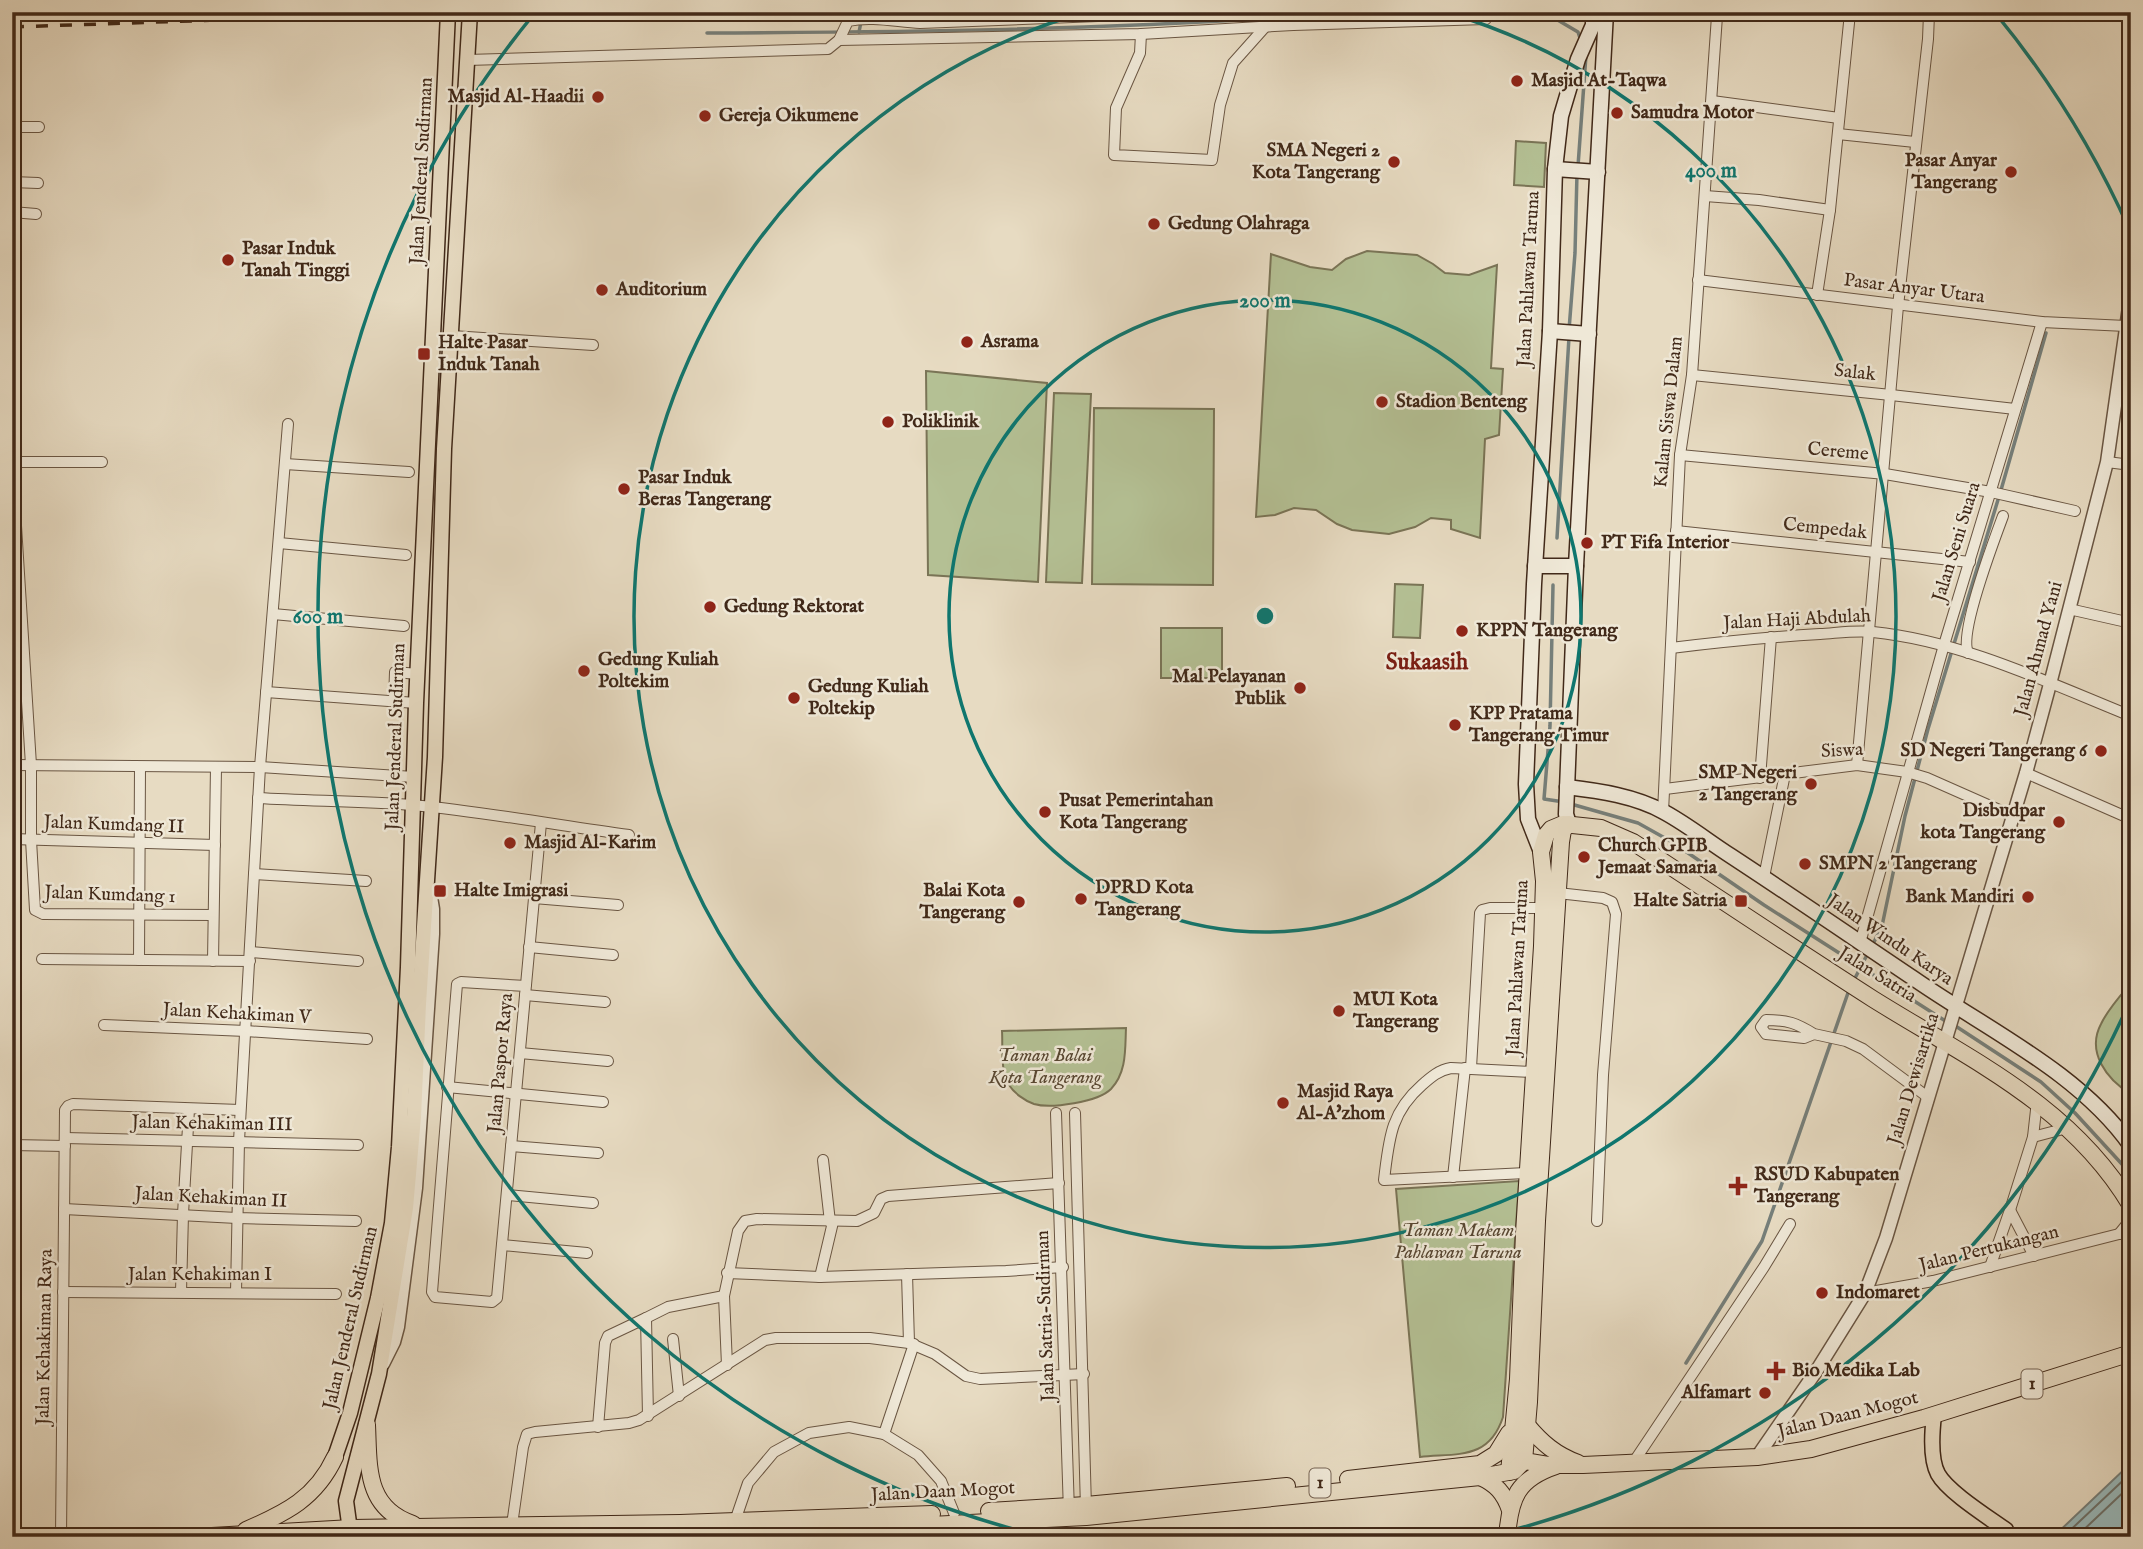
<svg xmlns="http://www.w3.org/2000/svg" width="2143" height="1549" font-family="'IM FELL English',serif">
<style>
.green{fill:#b4c094;stroke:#7a7456;stroke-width:2}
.water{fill:#99b9bb;stroke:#767f7a;stroke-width:2}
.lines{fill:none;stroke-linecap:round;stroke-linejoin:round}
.shore{stroke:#6d716a;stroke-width:2}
.stream{stroke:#767f7a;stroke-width:3.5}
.minor-casing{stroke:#6a5643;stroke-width:12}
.tertiary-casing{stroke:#6a5643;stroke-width:15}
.secondary-casing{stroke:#412919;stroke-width:17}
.primary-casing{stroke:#412919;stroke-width:17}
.trunk-casing{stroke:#412919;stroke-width:18}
.minor{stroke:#efe8d7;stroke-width:10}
.tertiary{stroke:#efe8d7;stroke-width:12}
.secondary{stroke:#efe8d7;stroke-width:14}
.primary{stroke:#e7dbc2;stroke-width:14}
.trunk{stroke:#e7dbc2;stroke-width:16}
.rail{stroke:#412919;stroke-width:3.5;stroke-dasharray:12 12;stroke-linecap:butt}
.ring{fill:none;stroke:#0f766e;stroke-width:3.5}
.poi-dot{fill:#8f2418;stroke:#efe8d7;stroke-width:2.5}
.labels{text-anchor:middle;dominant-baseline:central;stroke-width:5;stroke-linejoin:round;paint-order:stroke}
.shield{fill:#efe8d7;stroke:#756252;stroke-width:2}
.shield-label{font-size:18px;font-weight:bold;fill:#412919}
.poi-label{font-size:19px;font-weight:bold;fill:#412919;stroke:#efe8d7;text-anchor:start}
.street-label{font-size:19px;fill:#412919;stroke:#efe8d7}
.park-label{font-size:19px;font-style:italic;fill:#584732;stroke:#efe8d7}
.quarter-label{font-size:23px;font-weight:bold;fill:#7a1f14;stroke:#efe8d7}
.centre{fill:#0f766e;stroke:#efe8d7;stroke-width:3.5}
.ring-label{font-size:21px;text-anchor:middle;font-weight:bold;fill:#0f766e;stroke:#efe8d7;stroke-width:5;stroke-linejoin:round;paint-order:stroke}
</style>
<rect width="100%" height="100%" fill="#e7dbc2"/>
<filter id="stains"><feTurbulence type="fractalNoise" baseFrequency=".00286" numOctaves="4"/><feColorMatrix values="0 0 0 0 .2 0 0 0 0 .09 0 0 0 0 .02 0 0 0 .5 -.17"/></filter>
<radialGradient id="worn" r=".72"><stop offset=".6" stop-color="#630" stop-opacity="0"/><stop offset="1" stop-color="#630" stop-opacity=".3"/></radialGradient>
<g class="green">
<polygon points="1516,141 1546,143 1544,187 1514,185"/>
<polygon points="1367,251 1417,255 1433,264 1445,273 1469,275 1497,265 1491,368 1503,369 1499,435 1485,439 1480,538 1451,529 1451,520 1431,518 1415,527 1389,534 1352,530 1337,524 1316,510 1294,508 1275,515 1256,517 1271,254 1310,267 1332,270 1346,259"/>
<polygon points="926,371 1047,383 1038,582 928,575"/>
<polygon points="1054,393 1091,394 1082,583 1046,582"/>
<polygon points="1094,408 1214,409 1213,585 1092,584"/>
<polygon points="1395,584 1423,585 1420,638 1393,637"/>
<rect x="1161" y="628" width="61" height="50"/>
<path d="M2131,983V1094C2107,1080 2086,1052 2101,1024C2108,1009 2120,996 2131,983Z"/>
<path d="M1126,1028C1125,1049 1127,1072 1111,1089C1098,1102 1051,1109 1034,1104C1025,1101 1014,1093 1009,1085C1000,1070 1003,1048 1002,1031Z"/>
<path d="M1519,1181L1503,1417C1489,1460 1458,1453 1420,1457L1396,1189Z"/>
</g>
<polygon class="water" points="2131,1463 2131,1537 2053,1537"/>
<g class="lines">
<g class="shore">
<polyline points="2063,1537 2131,1473"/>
<polyline points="2076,1537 2131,1485"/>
</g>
<g class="stream">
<polyline points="1544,12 1578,32 1581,41"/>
<polyline points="859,32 863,12"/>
<path d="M707,33C906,32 1105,30 1303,16L1313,13L1352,12"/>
<polyline points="1578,166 1586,55"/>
<polyline points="1569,330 1575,253 1577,173"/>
<polyline points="1557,538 1569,337"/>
<polyline points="1553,585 1550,726 1544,799 1564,802"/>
<polyline points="1571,804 1638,823 1672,842 1764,905 1947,1022"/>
<polyline points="1872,946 1882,926 1905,816 1928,729 2001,490 2046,333"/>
<polyline points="1854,980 1868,953"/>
<polyline points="1954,1025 2041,1082 2075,1113 2131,1174"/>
<polyline points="1686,1363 1762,1241 1849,990"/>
</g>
<g class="minor-casing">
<g id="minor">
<polyline points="1293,25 1296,12"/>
<polyline points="1141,34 1140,53 1116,108 1114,155 1212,160 1220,105 1233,63 1266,26"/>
<polyline points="839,40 1141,34 1293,25 1486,19"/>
<path d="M467,60L828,49L839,40L848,21C872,16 897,22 920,23L1199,12"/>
<polyline points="1712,101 1839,118"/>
<polyline points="12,127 39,127"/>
<polyline points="1838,134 1915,142"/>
<polyline points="12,182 38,183"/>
<polyline points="1705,196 1759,200 1830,210"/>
<polyline points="12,212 36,214"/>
<polyline points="1698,280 2042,322 2126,326"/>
<polyline points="1817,295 1830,210 1850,13"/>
<polyline points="452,336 593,345"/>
<polyline points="1692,375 1891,395 2015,409"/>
<polyline points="1680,455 1885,474 1991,492 2075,511"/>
<polyline points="12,462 31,765 31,840 35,910 43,914 213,915"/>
<polyline points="13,462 102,462"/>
<polyline points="2107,462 2131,465"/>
<polyline points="285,464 409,472"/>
<polyline points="1676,531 1970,562"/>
<polyline points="279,543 406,555"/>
<polyline points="2069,609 2131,623"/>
<polyline points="273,614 404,626"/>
<path d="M1671,648C1721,642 1770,637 1820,634C1837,633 1856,630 1873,632C1962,641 2049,683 2131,716"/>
<path d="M1968,653C1959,633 1994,540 2003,516"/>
<polyline points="266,692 416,703"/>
<polyline points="394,701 395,672 418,674"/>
<polyline points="12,765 260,767 414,777"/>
<polyline points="1857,765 1898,306 1928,39 1929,14"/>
<polyline points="2026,773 2131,819"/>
<polyline points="1760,778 1771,637"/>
<polyline points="1665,789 1857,765 1907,772 1927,778 2013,816"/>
<path d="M258,798C310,801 362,801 413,805C485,812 557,825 629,835"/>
<polyline points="1663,812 1680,455 1692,375 1717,16"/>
<polyline points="12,839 215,845"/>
<polyline points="254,874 366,881"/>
<polyline points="1764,877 1785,774"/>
<polyline points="1558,893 1603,898 1612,902 1616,914 1603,1075 1597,1221"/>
<polyline points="534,898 618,905"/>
<polyline points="1860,943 1944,645 2042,322"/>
<polyline points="529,947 613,955"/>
<polyline points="250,952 358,961"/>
<polyline points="42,959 250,961"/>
<polyline points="139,960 140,767"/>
<polyline points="213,961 216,767"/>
<polyline points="526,986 461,982 457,984 432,1292 435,1297 492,1302 497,1298 541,823"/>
<polyline points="525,995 605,1002"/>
<polyline points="104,1025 246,1031 367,1039"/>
<path d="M1814,1034C1796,1023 1788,1020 1766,1020L1761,1027L1766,1034L1804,1038L1814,1034L1846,1041L1863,1049L1925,1095L1928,1101"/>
<polyline points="520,1053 608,1061"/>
<polyline points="1471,1068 1480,913 1482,910 1490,908 1544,908"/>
<polyline points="447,1087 603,1102"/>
<polyline points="1056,1113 1069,1512"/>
<polyline points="1075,1113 1086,1508"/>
<polyline points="2033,1137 2067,1128"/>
<polyline points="65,1138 358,1145"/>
<polyline points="12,1145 65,1146"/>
<polyline points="511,1146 598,1153"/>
<polyline points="823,1160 830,1222"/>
<path d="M1527,1173L1384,1180C1389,1140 1390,1113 1422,1085C1431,1077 1439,1070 1451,1068L1533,1072"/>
<polyline points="1453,1177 1465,1068"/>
<polyline points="507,1195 593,1203"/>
<polyline points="64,1209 237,1218 356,1221"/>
<polyline points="2010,1210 2034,1256"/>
<polyline points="2119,1234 2131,1219"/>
<polyline points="502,1245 587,1253"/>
<polyline points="1990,1267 2010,1210 2033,1137 2037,1101"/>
<polyline points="727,1273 820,1277 1006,1271 1063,1267"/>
<polyline points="907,1274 909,1343"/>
<polyline points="820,1277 833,1222"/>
<polyline points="63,1292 336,1294"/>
<polyline points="181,1292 183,1214 189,1109"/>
<polyline points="236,1293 239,1141 260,767 288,424"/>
<polyline points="1865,1293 1933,1281 2119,1234 2131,1233"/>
<polyline points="646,1318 668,1307 724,1296"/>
<polyline points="673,1339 679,1396"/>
<polyline points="727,1365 724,1296 738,1231 745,1221 757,1219 857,1221 874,1213 881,1199 888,1196 1059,1183"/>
<polyline points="598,1427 605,1343 608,1336 646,1318 648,1416"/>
<polyline points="884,1434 914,1344"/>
<polyline points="1633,1463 1764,1267 1790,1224"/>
<polyline points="735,1521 748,1483 774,1452 809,1433 849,1427 884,1434 918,1455 941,1481 954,1513"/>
<polyline points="512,1525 523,1447 527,1434 535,1432 629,1423 639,1420 765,1340 776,1338 870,1338 909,1343 935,1354 966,1376 980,1379 1084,1374"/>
<polyline points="61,1537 65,1110 68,1106 73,1104 240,1110"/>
</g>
</g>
<g class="tertiary-casing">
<g id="tertiary">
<polyline points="383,1364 394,1342 398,1327 416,1188 433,934 433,909 430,891"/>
<polyline points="1757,1457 1817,1370 1865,1293 1886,1238 2026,773 2050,684 2107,462 2131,293"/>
</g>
</g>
<g class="secondary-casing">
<g id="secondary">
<polyline points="1555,169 1598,172"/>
<polyline points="1550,331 1589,334"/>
<polyline points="1535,566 1576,566"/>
<path d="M1567,787C1600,791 1635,796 1664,812C1688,825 1709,842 1731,856C1792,896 1852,937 1913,978C1986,1029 2079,1072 2131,1146"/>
<polyline points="1569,824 1566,814 1576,566 1606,12"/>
<polyline points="1541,852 1528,819 1526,784 1534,584 1550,331 1555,169 1561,116 1578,59 1593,25 1593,12"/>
</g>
</g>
<g class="primary-casing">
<g id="primary">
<path d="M1934,1415C1932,1432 1930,1459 1938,1474C1948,1492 1988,1517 2006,1530L2009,1537"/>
<polyline points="335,1457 350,1413 378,1298 392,1223 399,1147 408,967 416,703 448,12"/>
<polyline points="365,1537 358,1533 349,1523 346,1501 379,1374 406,1208 414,1117 419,1004 435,757 444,449 470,12"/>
</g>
</g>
<g class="trunk-casing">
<g id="trunk">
<path d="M367,1425C369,1467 365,1508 413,1524"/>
<path d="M1527,1425C1542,1443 1556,1455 1578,1463"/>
<polyline points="1516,1456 1524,1461 1548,1465 1583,1465 1757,1457 1811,1449 1924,1418 2131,1353"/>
<path d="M1509,1472L1518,1379L1524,1233L1542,946L1544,881L1541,852L1546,835L1551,829L1563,824L1601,828L1633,842C1713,894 1793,948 1873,999C1969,1059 2071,1105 2131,1206"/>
<path d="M1480,1477C1496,1484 1504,1493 1510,1510"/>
<polyline points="1348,1479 1480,1464 1496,1454 1509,1433"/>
<polyline points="989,1511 1086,1505 1287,1486"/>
<path d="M246,1530C286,1513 316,1498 335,1457"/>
<polyline points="194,1537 352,1528 680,1523 932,1514"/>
<polyline points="570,1537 853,1529 1086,1517 1480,1477 1514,1471 1524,1461 1529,1402 1537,1221 1561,842 1563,830 1569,824"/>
<path d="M1507,1537C1510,1498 1517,1479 1556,1466"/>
</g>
</g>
<use href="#minor" class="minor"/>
<use href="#tertiary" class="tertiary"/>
<use href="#secondary" class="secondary"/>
<use href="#primary" class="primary"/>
<use href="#trunk" class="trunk"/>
<polyline class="rail" points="12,27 453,12"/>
</g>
<g class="ring">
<circle cx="1265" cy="616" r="316"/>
<path d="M1449 13A631 631 0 1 1 1081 13"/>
<path d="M2130 1001A947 947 0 0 1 1494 1535M1036 1535A947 947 0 0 1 534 14M1996 14A947 947 0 0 1 2130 231"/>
</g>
<g class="poi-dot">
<circle cx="1517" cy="81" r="7"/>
<circle cx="598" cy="97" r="7"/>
<circle cx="1617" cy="113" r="7"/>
<circle cx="705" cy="116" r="7"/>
<circle cx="1394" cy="162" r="7"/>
<circle cx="2011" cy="172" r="7"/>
<circle cx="1154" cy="224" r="7"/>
<circle cx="228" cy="260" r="7"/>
<circle cx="602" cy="290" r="7"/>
<circle cx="967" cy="342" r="7"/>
<rect x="417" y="347" width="14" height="14" rx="3.5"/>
<circle cx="1382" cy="402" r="7"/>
<circle cx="888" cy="422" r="7"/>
<circle cx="624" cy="489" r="7"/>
<circle cx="1587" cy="543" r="7"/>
<circle cx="710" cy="607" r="7"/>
<circle cx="1462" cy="631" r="7"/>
<circle cx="584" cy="671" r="7"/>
<circle cx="1300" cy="688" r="7"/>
<circle cx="794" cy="698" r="7"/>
<circle cx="1455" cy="725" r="7"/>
<circle cx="2101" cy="751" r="7"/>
<circle cx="1811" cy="784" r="7"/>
<circle cx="1045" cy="812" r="7"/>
<circle cx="2059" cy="822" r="7"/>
<circle cx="510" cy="843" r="7"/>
<circle cx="1584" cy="857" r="7"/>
<circle cx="1805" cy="864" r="7"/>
<rect x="433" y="884" width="14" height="14" rx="3.5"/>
<circle cx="2028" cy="897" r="7"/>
<circle cx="1081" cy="899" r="7"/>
<rect x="1734" y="894" width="14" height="14" rx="3.5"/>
<circle cx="1019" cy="902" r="7"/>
<circle cx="1339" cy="1011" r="7"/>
<circle cx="1283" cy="1103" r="7"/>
<path d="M1734.5 1175.5h7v7h7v7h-7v7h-7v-7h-7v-7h7z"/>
<circle cx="1822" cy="1293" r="7"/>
<path d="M1772.5 1360.5h7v7h7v7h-7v7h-7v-7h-7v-7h7z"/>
<circle cx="1765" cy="1393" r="7"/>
</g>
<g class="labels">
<g class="shield">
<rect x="2021.5" y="1369.5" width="21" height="29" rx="5"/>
<rect x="1309.5" y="1468.5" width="21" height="29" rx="5"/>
</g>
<g class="shield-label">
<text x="2032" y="1384">1</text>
<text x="1320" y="1483">1</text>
</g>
<g class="poi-label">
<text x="1531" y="81">Masjid At-Taqwa</text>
<text x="584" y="97" text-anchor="end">Masjid Al-Haadii</text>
<text x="1631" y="113">Samudra Motor</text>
<text x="719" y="116">Gereja Oikumene</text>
<text x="1380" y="151" text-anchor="end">SMA Negeri 2<tspan x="1380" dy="22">Kota Tangerang</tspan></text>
<text x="1997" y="161" text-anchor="end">Pasar Anyar<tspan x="1997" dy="22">Tangerang</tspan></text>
<text x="1168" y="224">Gedung Olahraga</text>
<text x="242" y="249">Pasar Induk<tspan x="242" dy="22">Tanah Tinggi</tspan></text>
<text x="616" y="290">Auditorium</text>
<text x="981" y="342">Asrama</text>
<text x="438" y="343">Halte Pasar<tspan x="438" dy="22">Induk Tanah</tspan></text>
<text x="1396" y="402">Stadion Benteng</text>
<text x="902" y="422">Poliklinik</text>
<text x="638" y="478">Pasar Induk<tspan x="638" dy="22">Beras Tangerang</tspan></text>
<text x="1601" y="543">PT Fifa Interior</text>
<text x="724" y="607">Gedung Rektorat</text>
<text x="1476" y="631">KPPN Tangerang</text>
<text x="598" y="660">Gedung Kuliah<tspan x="598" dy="22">Poltekim</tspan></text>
<text x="1286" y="677" text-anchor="end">Mal Pelayanan<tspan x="1286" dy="22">Publik</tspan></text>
<text x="808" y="687">Gedung Kuliah<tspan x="808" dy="22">Poltekip</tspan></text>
<text x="1469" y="714">KPP Pratama<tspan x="1469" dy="22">Tangerang Timur</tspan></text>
<text x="2087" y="751" text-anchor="end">SD Negeri Tangerang 6</text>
<text x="1797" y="773" text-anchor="end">SMP Negeri<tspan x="1797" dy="22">2 Tangerang</tspan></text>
<text x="1059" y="801">Pusat Pemerintahan<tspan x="1059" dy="22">Kota Tangerang</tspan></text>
<text x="2045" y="811" text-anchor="end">Disbudpar<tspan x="2045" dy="22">kota Tangerang</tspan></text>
<text x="524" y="843">Masjid Al-Karim</text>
<text x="1598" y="846">Church GPIB<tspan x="1598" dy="22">Jemaat Samaria</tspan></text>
<text x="1819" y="864">SMPN 2 Tangerang</text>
<text x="1095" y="888">DPRD Kota<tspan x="1095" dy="22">Tangerang</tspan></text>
<text x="454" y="891">Halte Imigrasi</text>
<text x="1005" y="891" text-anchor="end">Balai Kota<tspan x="1005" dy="22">Tangerang</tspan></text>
<text x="2014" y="897" text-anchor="end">Bank Mandiri</text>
<text x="1727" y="901" text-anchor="end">Halte Satria</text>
<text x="1353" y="1000">MUI Kota<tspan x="1353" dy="22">Tangerang</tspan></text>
<text x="1297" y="1092">Masjid Raya<tspan x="1297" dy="22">Al-A'zhom</tspan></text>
<text x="1754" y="1175">RSUD Kabupaten<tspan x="1754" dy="22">Tangerang</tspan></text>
<text x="1836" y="1293">Indomaret</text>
<text x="1792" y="1371">Bio Medika Lab</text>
<text x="1751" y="1393" text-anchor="end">Alfamart</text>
</g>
<g class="street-label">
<text transform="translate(422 171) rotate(-87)">Jalan Jenderal Sudirman</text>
<text transform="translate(1529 279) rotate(-87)">Jalan Pahlawan Taruna</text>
<text transform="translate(1914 289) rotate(7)">Pasar Anyar Utara</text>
<text transform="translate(1855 373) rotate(6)">Salak</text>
<text transform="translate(1669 412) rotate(-84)">Kalam Siswa Dalam</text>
<text transform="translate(1838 452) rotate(5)">Cereme</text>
<text transform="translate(1825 529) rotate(6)">Cempedak</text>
<text transform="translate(1957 542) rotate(-73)">Jalan Seni Suara</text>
<text transform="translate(1797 620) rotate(-3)">Jalan Haji Abdulah</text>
<text transform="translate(2039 649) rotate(-75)">Jalan Ahmad Yani</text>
<text transform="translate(396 737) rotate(-88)">Jalan Jenderal Sudirman</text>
<text transform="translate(1842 751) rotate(-3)">Siswa</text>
<text transform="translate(114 825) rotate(2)">Jalan Kumdang II</text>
<text transform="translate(110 895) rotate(2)">Jalan Kumdang 1</text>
<text transform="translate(1890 940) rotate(34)">Jalan Windu Karya</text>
<text transform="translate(1518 968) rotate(-87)">Jalan Pahlawan Taruna</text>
<text transform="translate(1877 975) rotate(32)">Jalan Satria</text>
<text transform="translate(237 1014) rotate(3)">Jalan Kehakiman V</text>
<text transform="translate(501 1063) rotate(-85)">Jalan Paspor Raya</text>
<text transform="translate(1914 1079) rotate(-73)">Jalan Dewisartika</text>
<text transform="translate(212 1124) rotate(1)">Jalan Kehakiman III</text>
<text transform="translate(211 1198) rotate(3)">Jalan Kehakiman II</text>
<text transform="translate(1989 1249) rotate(-14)">Jalan Pertukangan</text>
<text x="200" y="1275">Jalan Kehakiman I</text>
<text transform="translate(1046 1316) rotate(-92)">Jalan Satria-Sudirman</text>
<text transform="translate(351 1318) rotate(-77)">Jalan Jenderal Sudirman</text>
<text transform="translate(45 1337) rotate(-89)">Jalan Kehakiman Raya</text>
<text transform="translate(1848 1415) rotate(-14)">Jalan Daan Mogot</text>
<text transform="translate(943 1492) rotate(-3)">Jalan Daan Mogot</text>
</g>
<g class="park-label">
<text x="1045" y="1056">Taman Balai<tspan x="1045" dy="22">Kota Tangerang</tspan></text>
<text x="1458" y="1231">Taman Makam<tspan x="1458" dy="22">Pahlawan Taruna</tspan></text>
</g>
<g class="quarter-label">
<text x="1427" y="662">Sukaasih</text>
</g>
</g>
<circle cx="1265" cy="616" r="10" class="centre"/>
<g class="ring-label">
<text x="1711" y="177">400 m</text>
<text x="1265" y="307">200 m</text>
<text x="318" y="623">600 m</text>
</g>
<rect width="2143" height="1549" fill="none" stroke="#e7dbc2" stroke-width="42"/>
<rect x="14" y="14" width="2115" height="1521" fill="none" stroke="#412919" stroke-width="3.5"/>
<rect x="21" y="21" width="2101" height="1507" fill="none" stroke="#412919" stroke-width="2"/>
<rect width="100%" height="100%" filter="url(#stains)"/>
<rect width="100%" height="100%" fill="url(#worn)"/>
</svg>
